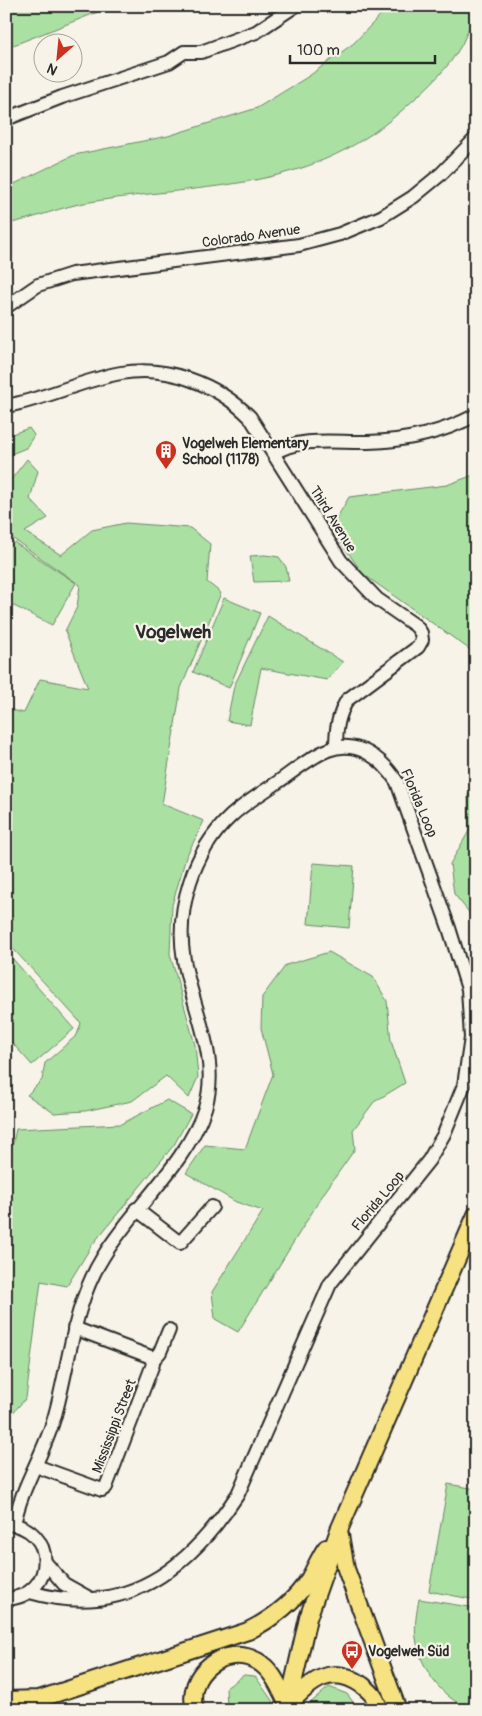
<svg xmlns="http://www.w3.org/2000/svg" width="482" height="1716" font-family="Pangolin,sans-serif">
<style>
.green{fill:#abe0a3;stroke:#6b8667}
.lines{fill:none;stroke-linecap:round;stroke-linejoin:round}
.minor-casing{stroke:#2b2b2b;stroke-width:16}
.major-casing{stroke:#2b2b2b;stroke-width:20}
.minor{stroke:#f7f3e8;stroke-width:12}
.major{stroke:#f7e281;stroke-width:16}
.labels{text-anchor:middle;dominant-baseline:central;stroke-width:4.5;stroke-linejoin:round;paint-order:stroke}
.street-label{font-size:14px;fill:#2b2b2b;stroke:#f7f3e8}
.poi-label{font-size:14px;font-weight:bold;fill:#2b2b2b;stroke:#f7f3e8;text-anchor:start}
.district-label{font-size:19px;font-weight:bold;fill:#2b2b2b;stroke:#f7f3e8}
</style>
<rect width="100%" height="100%" fill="#f7f3e8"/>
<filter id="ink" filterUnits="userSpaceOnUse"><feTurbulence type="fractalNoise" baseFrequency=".02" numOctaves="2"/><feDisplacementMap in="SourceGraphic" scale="10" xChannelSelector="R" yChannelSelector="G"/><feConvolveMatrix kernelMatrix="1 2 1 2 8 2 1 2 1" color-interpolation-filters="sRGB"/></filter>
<g filter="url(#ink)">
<g class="green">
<polygon points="6,6 113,6 6,48"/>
<path d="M389,6H476V9C471,21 467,34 462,44C449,68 429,86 409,104C313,194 211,182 90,202C62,206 35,219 6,224V188L74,155L168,136L257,108L309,76L354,43Z"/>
<polygon points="29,428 34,435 26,448 6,456 6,436"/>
<polygon points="27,459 38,471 30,499 48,518 25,532 61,555 92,530 126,523 190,528 210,544 207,582 221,593 181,688 162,804 204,821 186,857 172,905 170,954 195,1045 198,1077 189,1098 166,1076 132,1101 85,1111 54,1113 27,1095 42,1080 45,1063 77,1035 81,1023 6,941 6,709 24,713 40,679 88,688 65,631 77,607 80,585 6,534 6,486"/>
<polygon points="476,474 476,654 363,574 331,528 349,497 447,485"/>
<polygon points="6,537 76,583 52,625 6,602"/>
<polygon points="265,555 279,557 286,567 289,581 254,582 250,556"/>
<polygon points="224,598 260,613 229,688 193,672"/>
<polygon points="268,616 343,662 327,680 261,668 250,725 227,721 234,686"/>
<polygon points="468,793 476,795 476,921 454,894 450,864 469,831"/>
<polygon points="313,863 354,866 349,928 308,924"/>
<polygon points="6,951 74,1029 32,1065 6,1036"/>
<polygon points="329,952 373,977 387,1001 391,1041 405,1083 374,1102 353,1130 355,1149 324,1193 238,1332 215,1319 212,1292 263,1211 236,1202 186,1173 205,1145 245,1149 273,1074 261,1028 262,997 286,965"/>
<polygon points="167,1100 191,1114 174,1145 92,1245 67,1286 41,1281 26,1398 10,1416 6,1440 6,1151 13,1143 16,1129 121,1124"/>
<polygon points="448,1484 476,1489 476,1600 429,1591"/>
<path d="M419,1599L476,1608V1710C444,1703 420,1669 416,1638C414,1625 417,1611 419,1599Z"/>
<polygon points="244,1675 255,1676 273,1702 271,1710 230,1710 227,1707 226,1688"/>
<polygon points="329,1687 347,1694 359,1710 308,1710 308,1705"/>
</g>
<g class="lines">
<g class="minor-casing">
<g id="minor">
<polyline points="6,119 62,97 169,62 184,52 201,52 256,32 295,6"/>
<polyline points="6,307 38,285 72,274 299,245 340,234 381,217 413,197 441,174 476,138"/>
<path d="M6,406C46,399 82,380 121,373C168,365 217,384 250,417L341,561L377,599L416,626L421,633L422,640L418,647L347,700C338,716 336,729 336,747"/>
<path d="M274,453C303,436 336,443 368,442C406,441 442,433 476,415"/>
<polyline points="136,1209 180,1243 212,1207"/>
<polyline points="153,1360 160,1352 169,1330"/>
<polyline points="36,1466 102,1490 106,1487 153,1364 151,1357 74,1328"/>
<path d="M6,1524C57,1526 58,1596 6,1599"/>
<path d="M14,1525C21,1486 45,1453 55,1415C70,1361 73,1305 103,1257C134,1206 186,1165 205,1108C221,1058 192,1008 184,960C175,910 193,851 231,816C245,803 262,793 278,782C294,771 310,757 328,750C357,739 382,758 397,782L449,928L468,989L471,1038L464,1085L444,1134L429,1160L330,1284L238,1494C189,1569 125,1620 30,1592"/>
<polyline points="45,1562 64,1584 91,1599"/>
</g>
</g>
<g class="major-casing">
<g id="major">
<polyline points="340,1535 346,1569 398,1710"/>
<path d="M6,1700L39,1699L248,1631C272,1619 294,1602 309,1579C315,1569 319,1558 326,1548"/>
<path d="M288,1705C310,1683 330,1662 362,1685C371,1692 377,1698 379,1710"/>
<path d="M195,1710C184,1674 225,1643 257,1661C273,1670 280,1689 288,1705"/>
<polyline points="287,1710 308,1618 339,1530 476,1215"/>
</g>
</g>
<use href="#minor" class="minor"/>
<use href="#major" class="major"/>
</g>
</g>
<defs>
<g id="building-pin" transform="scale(1.125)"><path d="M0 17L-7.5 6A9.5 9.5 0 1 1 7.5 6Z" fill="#c8321e" stroke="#f7f3e8"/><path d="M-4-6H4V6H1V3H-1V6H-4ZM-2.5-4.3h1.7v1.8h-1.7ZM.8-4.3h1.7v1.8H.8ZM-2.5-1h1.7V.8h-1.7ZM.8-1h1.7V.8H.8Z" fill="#fff"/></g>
<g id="bus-pin" transform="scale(1.125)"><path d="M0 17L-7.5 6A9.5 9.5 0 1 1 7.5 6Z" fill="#c8321e" stroke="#f7f3e8"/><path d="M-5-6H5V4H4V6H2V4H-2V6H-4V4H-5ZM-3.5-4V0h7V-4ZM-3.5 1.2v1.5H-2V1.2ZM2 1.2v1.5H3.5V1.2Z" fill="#fff"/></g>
</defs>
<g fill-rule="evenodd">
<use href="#building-pin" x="166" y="451"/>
<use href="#bus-pin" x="352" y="1651"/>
</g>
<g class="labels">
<g class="street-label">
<text transform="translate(251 236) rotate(-8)">Colorado Avenue</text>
<text transform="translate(333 519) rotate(58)">Third Avenue</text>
<text transform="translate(419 803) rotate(67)">Florida Loop</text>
<text transform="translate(378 1201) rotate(-50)">Florida Loop</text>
<text transform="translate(114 1426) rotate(-69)">Mississippi Street</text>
</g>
<g class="poi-label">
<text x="182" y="443">Vogelweh Elementary<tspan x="182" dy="16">School (1178)</tspan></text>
<text x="368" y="1651">Vogelweh Süd</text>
</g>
<g class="district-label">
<text x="173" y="632">Vogelweh</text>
</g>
</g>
<rect width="482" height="1716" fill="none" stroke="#f7f3e8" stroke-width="25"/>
<rect x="12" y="12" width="457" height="1691" fill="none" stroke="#2b2b2b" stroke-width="2" filter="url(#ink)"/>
<g transform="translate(58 58) rotate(207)"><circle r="24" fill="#f7f3e8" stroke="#a5a39c"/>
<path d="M0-4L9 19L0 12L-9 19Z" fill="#c8321e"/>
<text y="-8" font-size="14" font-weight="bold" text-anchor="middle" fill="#2b2b2b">N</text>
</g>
<path d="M290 55v8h145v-8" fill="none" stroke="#2b2b2b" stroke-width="2.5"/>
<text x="297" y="55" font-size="15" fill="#2b2b2b" stroke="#f7f3e8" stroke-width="4" paint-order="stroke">100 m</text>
</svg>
